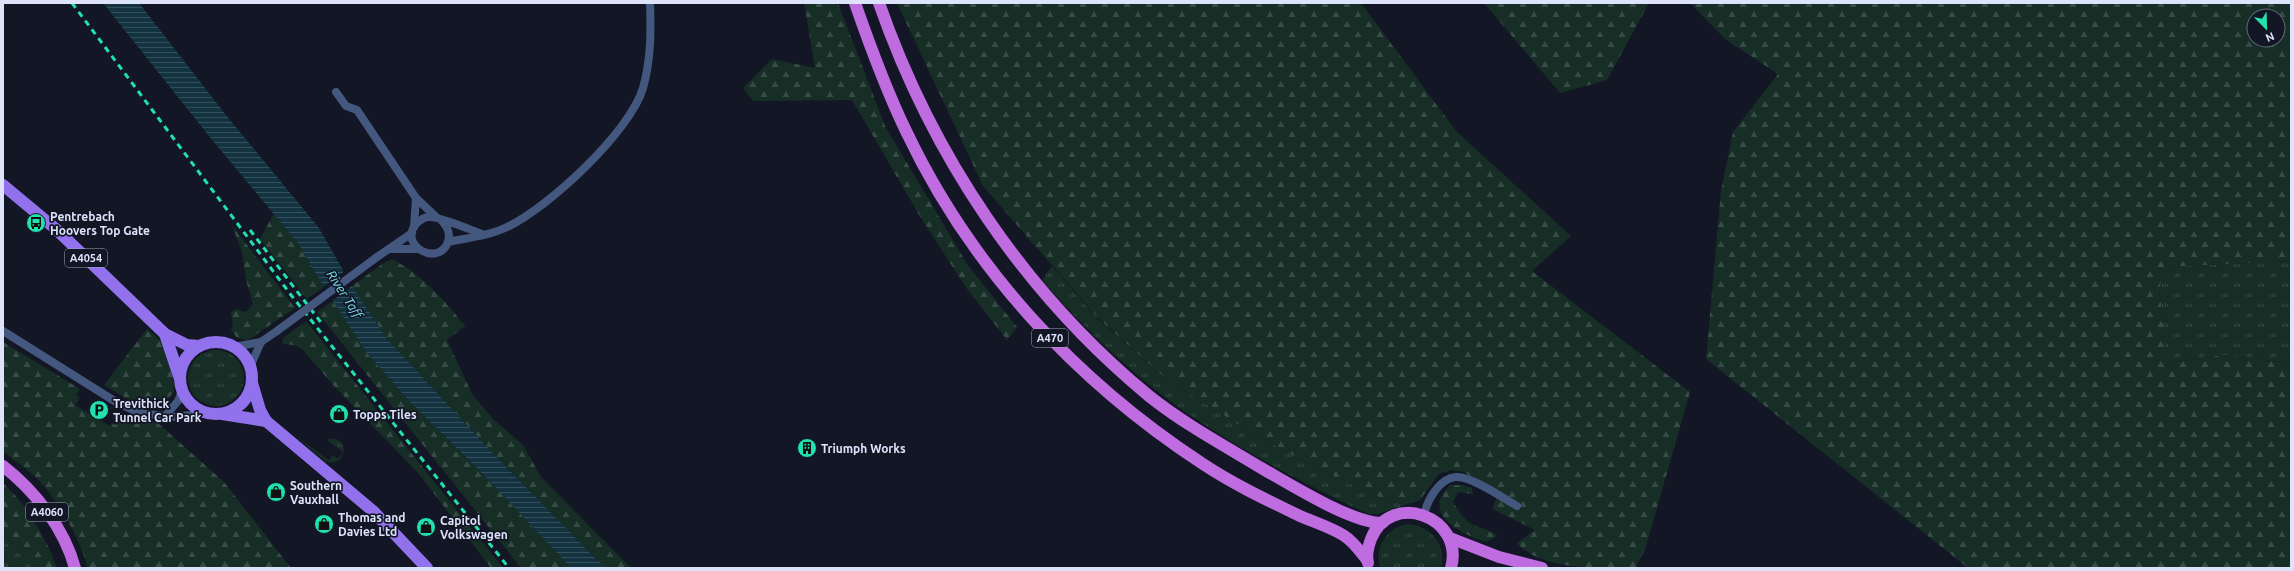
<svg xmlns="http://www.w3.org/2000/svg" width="2294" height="571" font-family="Ubuntu,sans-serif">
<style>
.grass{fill:url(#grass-tufts)}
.forest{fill:url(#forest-firs);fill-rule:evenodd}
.water{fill:url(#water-rules)}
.pier{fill:#131625}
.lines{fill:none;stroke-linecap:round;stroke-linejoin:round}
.minor{stroke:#44577e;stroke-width:8}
.primary{stroke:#9271ec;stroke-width:12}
.trunk{stroke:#be6ce0;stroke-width:12}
.rail{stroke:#21e1af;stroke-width:3;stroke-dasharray:6 5;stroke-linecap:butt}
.minor-bridge{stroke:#44577e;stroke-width:8}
.labels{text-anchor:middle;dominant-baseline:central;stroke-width:3.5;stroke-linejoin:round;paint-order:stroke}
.shield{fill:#131625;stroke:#a0a6ba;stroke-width:1}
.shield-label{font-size:11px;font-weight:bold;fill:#dce3fa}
.poi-label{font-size:12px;font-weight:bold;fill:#dce3fa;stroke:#131625;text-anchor:start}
.water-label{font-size:13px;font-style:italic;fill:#77e0ec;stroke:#131625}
</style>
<defs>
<pattern id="grass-tufts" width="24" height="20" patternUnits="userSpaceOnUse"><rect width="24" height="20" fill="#162e25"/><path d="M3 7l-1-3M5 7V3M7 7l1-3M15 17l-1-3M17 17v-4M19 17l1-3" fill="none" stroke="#374c46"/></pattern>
<pattern id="forest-firs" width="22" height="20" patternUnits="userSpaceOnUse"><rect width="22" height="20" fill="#162e25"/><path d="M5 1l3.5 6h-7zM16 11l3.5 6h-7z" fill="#374c46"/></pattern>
<pattern id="water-rules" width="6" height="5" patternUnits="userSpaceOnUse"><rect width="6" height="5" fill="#12333f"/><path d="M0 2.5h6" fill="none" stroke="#34505c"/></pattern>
</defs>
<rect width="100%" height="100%" fill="#131625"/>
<g class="grass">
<polygon points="2291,261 2291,363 2224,355 2164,363 2165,330 2159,290 2164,267"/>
<path d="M1052,266L1098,319L1165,378L1244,428L1312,466L1384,499L1405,505L1378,514H1368C1307,485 1245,453 1190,415C1135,378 1086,330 1042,280Z"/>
<circle cx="216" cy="378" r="28"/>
<path d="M292,433L329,460L333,455L338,459L343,452L327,440C348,432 351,467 326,462Z"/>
<path d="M1409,524C1432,527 1447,545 1441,568H1380C1374,546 1387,527 1409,524Z"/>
<polygon points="3,536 17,547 32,568 3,568"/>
</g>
<g class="forest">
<polygon points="804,3 838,3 885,126 967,264 1017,327 1007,340 967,289 921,218 852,100 753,101 743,88 772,59 815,68"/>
<path d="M897,3H1361L1456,131L1571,236L1532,271L1690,392L1645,550L1635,568C1600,568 1542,571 1517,543L1535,530L1492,509L1499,492L1463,472L1451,470L1439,474L1420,500L1405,505L1384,499L1312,466L1244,428L1165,378L1098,318L983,186Z"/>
<polygon points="1484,3 1649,3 1607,80 1560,93"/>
<path d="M1690,3H2291V261L2165,267L2159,290L2165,330V363L2224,355L2291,363V568H1968L1706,359L1721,191L1733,132L1778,74L1725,39ZM2254,16H2278V40H2254Z"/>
<polygon points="274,213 298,243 324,287 307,299 260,239"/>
<polygon points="232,225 295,308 248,340 237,338 231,330 233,324 231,312 236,309 246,312 253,304 246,280 242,252"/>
<path d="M392,259C422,274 445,301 465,326L447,340L472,394L493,419L523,445L541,477L631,568H605L502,463L387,339L352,286L382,264Z"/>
<polygon points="334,300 367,353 409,401 485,476 571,568 521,568 317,312"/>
<polygon points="306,321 503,568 491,568 419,474 334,386 302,349 293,345 282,344 283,338"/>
<polygon points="147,329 163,343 174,381 174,392 166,401 148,407 136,404 104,385"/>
<path d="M3,342L80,389L76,395L80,398L75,405L110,426L112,423L116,425L122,416L158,423L224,482L291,568H88C79,538 63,509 43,485C32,472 16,462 3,451Z"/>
<path d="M3,483C25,502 48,541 57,568H32L17,547L3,536Z"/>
<path d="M1450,485H1463L1472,488L1473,494L1458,492L1453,502C1458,510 1464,521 1474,525C1483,529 1490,530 1498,536L1486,542C1461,534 1420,514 1450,485Z"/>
</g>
<polygon class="water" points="103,3 139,3 226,115 319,228 352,286 387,339 502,463 605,568 571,568 485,476 409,401 367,353 324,287 298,243 213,141"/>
<polygon class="pier" points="346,270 353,285 332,301 322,288"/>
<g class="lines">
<g class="minor">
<polyline points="336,92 346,106 357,110 416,198 436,217"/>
<path d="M441,220C447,226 451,233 448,242C438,268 398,245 416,224C420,220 424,217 429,217C439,216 471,230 482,234"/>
<polyline points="414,227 416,198"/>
<path d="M448,242C467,238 489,236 507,227C548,208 630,132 643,88C651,60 651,31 650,3"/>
<polyline points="389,249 418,249"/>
<polyline points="377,257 412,233"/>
<polyline points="3,331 116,402 139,413 173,417 209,413"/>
<polyline points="234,347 261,342 277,331"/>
<polyline points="250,367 261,342"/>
<polyline points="166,415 178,401 182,391"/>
<path d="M1424,515C1427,501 1439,478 1456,477C1471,476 1503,498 1517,506"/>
</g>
<g class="primary">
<polyline points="3,185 57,230 165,334 187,345 199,346"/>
<polyline points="165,334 179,376"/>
<circle cx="216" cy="378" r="36"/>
<polyline points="252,383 260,410 266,421 373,511 427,568"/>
<polyline points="222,414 266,421"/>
</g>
<g class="trunk">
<path d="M855,3C870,46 886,90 906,131C971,268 1076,381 1203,464C1233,484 1267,500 1300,516C1314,522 1330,527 1343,535C1353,541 1360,551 1367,560"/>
<path d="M879,3C932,155 1024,293 1149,396C1184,424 1225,446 1263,469C1291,485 1352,523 1382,523"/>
<path d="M3,466C36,492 64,528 75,568"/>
<polyline points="1450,538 1499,557 1542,568"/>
<path d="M1368,563C1366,555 1368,547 1371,539C1390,490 1465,516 1451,568"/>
</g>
<g class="rail">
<polyline points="72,3 291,295 509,568"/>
<polyline points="250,230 323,325"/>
</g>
<polyline class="minor-bridge" points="277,331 377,257"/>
</g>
<defs>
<g id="bus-disc" transform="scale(1)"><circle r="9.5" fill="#21e1af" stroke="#131625"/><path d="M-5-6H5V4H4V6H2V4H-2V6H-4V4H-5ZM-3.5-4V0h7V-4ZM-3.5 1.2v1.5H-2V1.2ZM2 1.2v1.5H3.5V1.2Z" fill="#111"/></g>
<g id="parking-disc" transform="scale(1)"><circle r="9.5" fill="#21e1af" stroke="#131625"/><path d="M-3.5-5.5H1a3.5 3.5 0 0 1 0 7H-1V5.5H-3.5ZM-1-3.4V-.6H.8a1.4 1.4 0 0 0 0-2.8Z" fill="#111"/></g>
<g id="shop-disc" transform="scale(1)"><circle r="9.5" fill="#21e1af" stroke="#131625"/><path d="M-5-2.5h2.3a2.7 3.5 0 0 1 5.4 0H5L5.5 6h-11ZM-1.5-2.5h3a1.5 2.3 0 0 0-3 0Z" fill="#111"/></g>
<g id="building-disc" transform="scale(1)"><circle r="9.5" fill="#21e1af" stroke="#131625"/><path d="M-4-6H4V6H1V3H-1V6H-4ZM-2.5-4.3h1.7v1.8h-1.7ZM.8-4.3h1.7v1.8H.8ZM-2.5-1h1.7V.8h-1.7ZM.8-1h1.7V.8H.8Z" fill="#111"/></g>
</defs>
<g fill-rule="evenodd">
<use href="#bus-disc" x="36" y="223"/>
<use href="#parking-disc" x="99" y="410"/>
<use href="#shop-disc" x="339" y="414"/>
<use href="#building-disc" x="807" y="448"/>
<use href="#shop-disc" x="276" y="492"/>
<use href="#shop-disc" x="324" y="524"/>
<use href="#shop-disc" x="426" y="527"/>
</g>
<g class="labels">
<g class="shield">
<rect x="65" y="249" width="42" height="18" rx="3"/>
<rect x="1032" y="329" width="36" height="18" rx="3"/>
<rect x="26" y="503" width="42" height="18" rx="3"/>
</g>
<g class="shield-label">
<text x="86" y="258">A4054</text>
<text x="1050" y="338">A470</text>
<text x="47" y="512">A4060</text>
</g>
<g class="poi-label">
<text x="50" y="216">Pentrebach<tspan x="50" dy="14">Hoovers Top Gate</tspan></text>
<text x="113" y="403">Trevithick<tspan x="113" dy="14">Tunnel Car Park</tspan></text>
<text x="353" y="414">Topps Tiles</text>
<text x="821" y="448">Triumph Works</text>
<text x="290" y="485">Southern<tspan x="290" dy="14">Vauxhall</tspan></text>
<text x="338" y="517">Thomas and<tspan x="338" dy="14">Davies Ltd</tspan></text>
<text x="440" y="520">Capitol<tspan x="440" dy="14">Volkswagen</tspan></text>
</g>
<g class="water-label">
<text transform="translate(345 294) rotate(57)">River Taff</text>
</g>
</g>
<rect width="2294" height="571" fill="none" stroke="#dce3fa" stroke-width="8"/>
<g transform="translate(2266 28) rotate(157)"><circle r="19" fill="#131625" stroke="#63687a"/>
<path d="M0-3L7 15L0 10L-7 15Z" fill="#21e1af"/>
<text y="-6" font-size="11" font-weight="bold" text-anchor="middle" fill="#dce3fa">N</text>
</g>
</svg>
